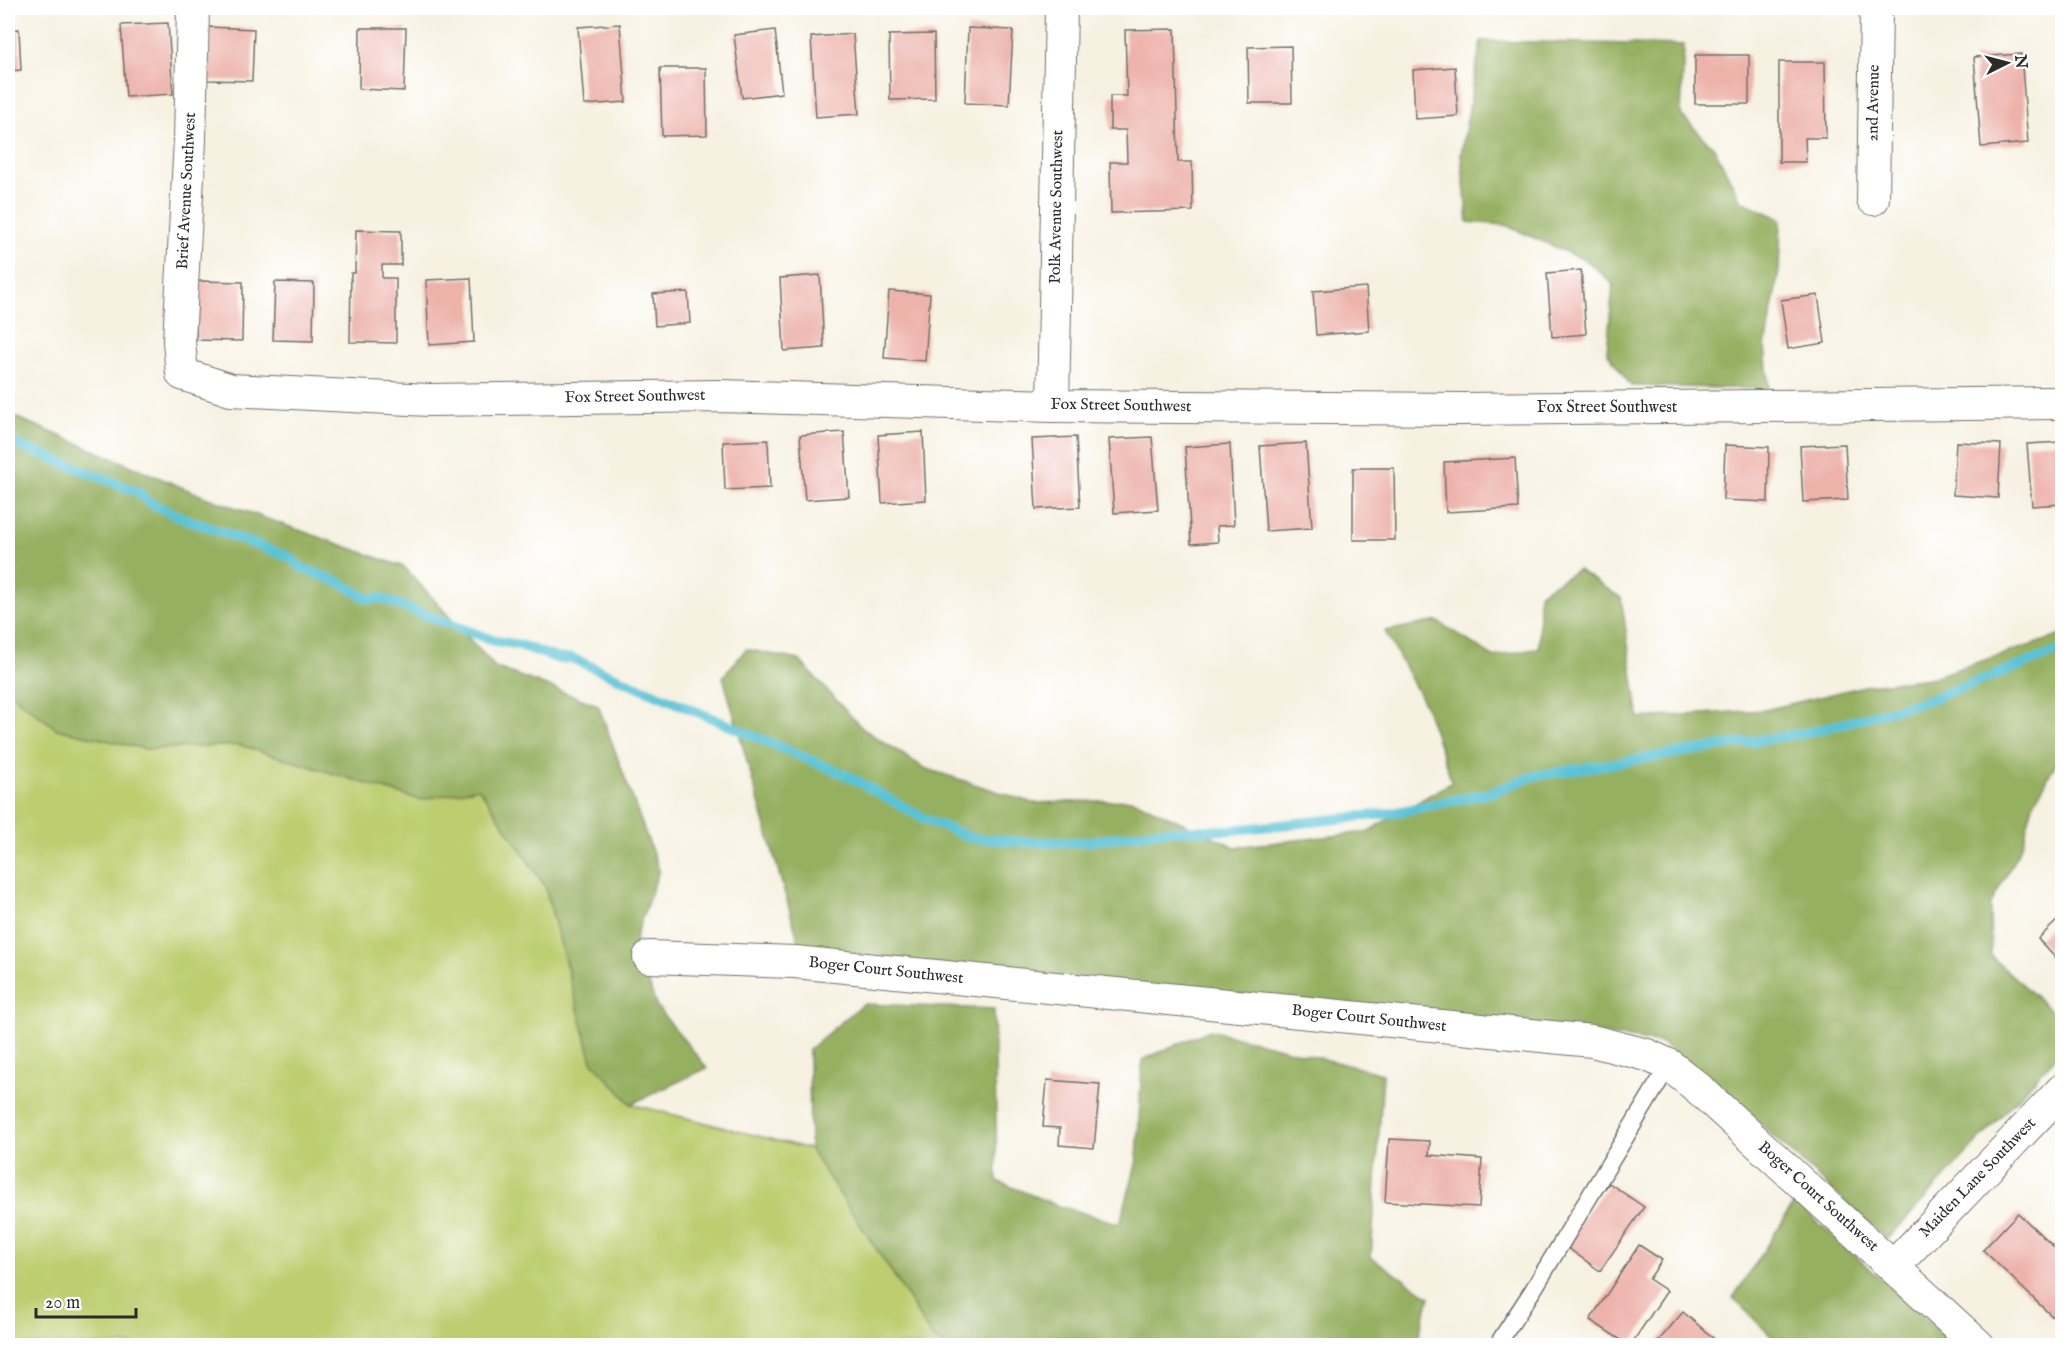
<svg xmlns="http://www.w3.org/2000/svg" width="2070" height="1353" font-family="'IM FELL English',serif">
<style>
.green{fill:#bdcd70;stroke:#747c4e;stroke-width:1.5}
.forest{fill:#96b062;stroke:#606e46;stroke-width:1.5}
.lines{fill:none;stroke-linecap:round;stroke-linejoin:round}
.stream{stroke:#5ac2d6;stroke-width:10}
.building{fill:#edb2aa}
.service-casing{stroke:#72706b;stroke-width:19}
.minor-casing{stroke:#72706b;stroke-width:34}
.service{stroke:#fff;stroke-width:16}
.minor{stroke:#fff;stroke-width:32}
.labels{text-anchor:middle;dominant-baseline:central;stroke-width:4.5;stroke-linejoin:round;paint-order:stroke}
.street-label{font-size:16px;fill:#2b2b2b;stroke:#fff}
</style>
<rect width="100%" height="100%" fill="#fff"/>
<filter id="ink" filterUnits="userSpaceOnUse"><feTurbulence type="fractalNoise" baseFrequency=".0167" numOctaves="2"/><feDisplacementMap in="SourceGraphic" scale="12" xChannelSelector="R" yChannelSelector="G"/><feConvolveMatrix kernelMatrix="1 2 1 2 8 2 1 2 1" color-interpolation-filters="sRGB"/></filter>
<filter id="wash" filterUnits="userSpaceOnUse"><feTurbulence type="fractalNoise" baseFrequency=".008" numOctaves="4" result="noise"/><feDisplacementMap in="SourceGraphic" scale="24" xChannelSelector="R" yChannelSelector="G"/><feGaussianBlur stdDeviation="1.35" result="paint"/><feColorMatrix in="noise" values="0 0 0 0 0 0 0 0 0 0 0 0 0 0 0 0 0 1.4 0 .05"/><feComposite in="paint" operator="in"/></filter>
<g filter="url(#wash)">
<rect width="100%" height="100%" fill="#f6f1e1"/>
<polygon class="green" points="8,692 57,729 146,749 240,745 420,800 479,788 545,886 592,1061 631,1104 810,1149 895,1277 933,1339 949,1345 8,1345"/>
<g class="forest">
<polygon points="1481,41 1684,45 1681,115 1714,148 1741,201 1781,219 1779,271 1765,346 1769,389 1631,386 1607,352 1613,284 1587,261 1505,225 1468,222 1461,154"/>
<polygon points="8,414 205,497 404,567 495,667 598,705 659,870 635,938 656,1006 707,1068 631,1104 592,1061 545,886 479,788 420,800 240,745 146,749 57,729 8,692"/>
<polygon points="1578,570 1621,598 1639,718 1765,710 1869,685 1930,678 2062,635 2062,752 2033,805 2022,845 1990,906 1991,956 2062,1021 2062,1050 1887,1240 1721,1088 1662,1043 1557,1027 801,950 723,677 746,649 799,660 863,729 924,768 1033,803 1133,800 1235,847 1367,832 1452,782 1425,705 1385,631 1437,621 1493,657 1539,648 1539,593"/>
<polygon points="863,1004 994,1009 997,1181 1056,1205 1120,1224 1137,1161 1142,1060 1210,1030 1383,1074 1371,1257 1430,1297 1416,1345 949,1346 933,1339 895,1277 810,1149 809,1049"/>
<polygon points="1795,1202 1955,1345 1780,1345 1733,1298"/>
</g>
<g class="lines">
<polyline class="stream" points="8,441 140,493 147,501 173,514 289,557 302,568 341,583 368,599 380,598 495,641 520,645 559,659 571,658 850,777 925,819 971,838 1024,842 1086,842 1159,831 1233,830 1393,813 1489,793 1534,776 1811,732 1925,701 2062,650"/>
</g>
<g id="blocks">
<g class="building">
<polygon points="168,23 173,94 126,97 121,25"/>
<polygon points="620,24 626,102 584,105 578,27"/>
<polygon points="208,27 254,29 252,81 207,80"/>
<polygon points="360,28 406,28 404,91 359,89"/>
<polygon points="968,28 1013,30 1009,105 965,103"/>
<polygon points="19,29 21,70 8,71 8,30"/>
<polygon points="1175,29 1178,162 1192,162 1193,211 1111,213 1110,162 1127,162 1126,130 1110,130 1110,96 1127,96 1125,30"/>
<polygon points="775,30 782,93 742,98 734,35"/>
<polygon points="853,34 859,114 816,117 811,37"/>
<polygon points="934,34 935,99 890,100 889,35"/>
<polygon points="1291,46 1292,103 1249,103 1248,47"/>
<polygon points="2021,54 2028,143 1981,147 1974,57"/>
<rect x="1695" y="55" width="54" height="49"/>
<polygon points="1779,62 1825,62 1826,138 1805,138 1806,162 1779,162"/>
<polygon points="1455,67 1458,116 1415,119 1413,70"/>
<polygon points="660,68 706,68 707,135 662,136"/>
<polygon points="356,230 401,231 401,265 382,265 382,278 396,278 396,343 350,342 351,273 355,273"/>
<polygon points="1581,270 1586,334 1552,337 1547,273"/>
<polygon points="820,275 824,348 784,351 780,278"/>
<polygon points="471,278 474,342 429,345 426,280"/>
<polygon points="197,281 243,282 242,341 196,340"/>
<polygon points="275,282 314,283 313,341 273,340"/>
<polygon points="1366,287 1369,331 1316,335 1313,291"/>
<polygon points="889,291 930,294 925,361 884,358"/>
<polygon points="688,292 690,323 655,326 653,294"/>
<polygon points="1818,295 1825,343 1788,349 1781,300"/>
<polygon points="844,432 849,497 805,500 800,435"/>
<polygon points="923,432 926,500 882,503 878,435"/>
<polygon points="1076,437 1080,507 1036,509 1032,439"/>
<polygon points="1152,437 1158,510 1114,513 1109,439"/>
<polygon points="768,440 770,488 725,490 723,442"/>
<polygon points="1956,442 2001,444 1998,498 1953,495"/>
<polygon points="2062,442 2062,504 2032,506 2027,444"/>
<polygon points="1306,443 1312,528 1266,531 1260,446"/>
<polygon points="1230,444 1234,525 1217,526 1218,542 1191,544 1185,447"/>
<polygon points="1845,444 1848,500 1803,502 1800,446"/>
<polygon points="1725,445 1769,447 1768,502 1723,500"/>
<polygon points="1515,458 1518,508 1446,512 1444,462"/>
<polygon points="1353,468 1394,468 1395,540 1353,540"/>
<polygon points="2062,916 2062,965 2038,939"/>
<polygon points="1047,1080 1100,1084 1094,1148 1059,1145 1060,1128 1043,1127"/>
<polygon points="1389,1139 1430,1141 1429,1155 1482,1159 1479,1207 1385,1202"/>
<polygon points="1609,1183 1644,1207 1600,1271 1564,1245"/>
<polygon points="2018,1213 2059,1252 2062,1249 2062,1326 1983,1250"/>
<polygon points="1639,1245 1662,1260 1649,1279 1667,1291 1630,1346 1590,1320"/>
<polygon points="1683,1312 1719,1343 1716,1346 1654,1346"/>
</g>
</g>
</g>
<g filter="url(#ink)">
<use href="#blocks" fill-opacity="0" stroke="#72706b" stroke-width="1.5"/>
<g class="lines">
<g class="service-casing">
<polyline id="service" points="1500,1346 1501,1339 1533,1290 1669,1065"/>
</g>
<g class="minor-casing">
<g id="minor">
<polyline points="193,8 190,140 179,341 182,374 231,390 429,400 719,396 1053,406 1463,409 2062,403"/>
<polyline points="1873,199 1876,8"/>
<polyline points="1053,406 1061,8"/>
<polyline points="649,957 795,962 1592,1041 1647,1055 1669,1065 1698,1088 1979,1346"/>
<polyline points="1894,1266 2062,1090"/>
</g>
</g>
<use href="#service" class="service"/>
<use href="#minor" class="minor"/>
</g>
</g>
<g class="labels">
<g class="street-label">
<text transform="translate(1874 103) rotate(-89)">2nd Avenue</text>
<text transform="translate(187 191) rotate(-87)">Brief Avenue Southwest</text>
<text transform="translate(1057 207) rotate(-89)">Polk Avenue Southwest</text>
<text transform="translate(635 397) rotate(-1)">Fox Street Southwest</text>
<text transform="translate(1121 406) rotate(1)">Fox Street Southwest</text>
<text x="1607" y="408">Fox Street Southwest</text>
<text transform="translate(886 971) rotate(6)">Boger Court Southwest</text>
<text transform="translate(1369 1019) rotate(6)">Boger Court Southwest</text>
<text transform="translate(1978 1178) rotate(-46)">Maiden Lane Southwest</text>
<text transform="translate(1818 1197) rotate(42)">Boger Court Southwest</text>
</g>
</g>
<rect width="2070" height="1353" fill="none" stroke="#fff" stroke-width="30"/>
<g transform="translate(2007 63) rotate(84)" stroke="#ffffff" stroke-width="4.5" paint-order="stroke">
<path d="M0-4.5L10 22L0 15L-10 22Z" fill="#2b2b2b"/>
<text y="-9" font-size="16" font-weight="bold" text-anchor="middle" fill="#2b2b2b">N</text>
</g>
<path d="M36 1308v9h100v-9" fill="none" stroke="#2b2b2b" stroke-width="3"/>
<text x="45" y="1308" font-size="18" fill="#2b2b2b" stroke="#ffffff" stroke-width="4.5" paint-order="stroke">20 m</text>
</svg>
